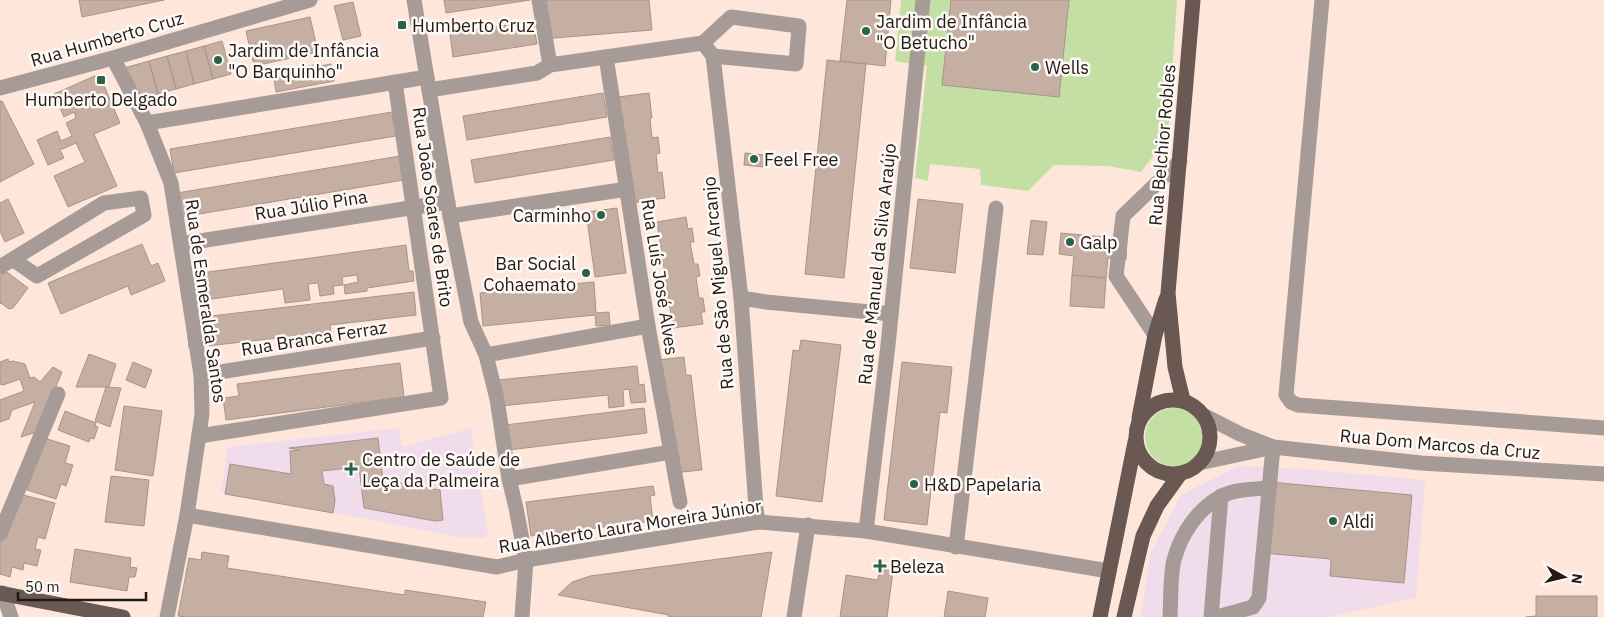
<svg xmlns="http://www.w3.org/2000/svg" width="1604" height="617" font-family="'IBM Plex Sans',sans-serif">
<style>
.commercial{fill:#f0dcea}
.medical{fill:#f0dceb}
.green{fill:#c4dfa4}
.building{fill:#c5afa3;stroke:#a99488}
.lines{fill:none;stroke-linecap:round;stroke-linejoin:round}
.minor{stroke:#a69b97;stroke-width:15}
.major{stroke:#6a5852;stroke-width:15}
.poi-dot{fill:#2b6249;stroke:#fdf9f6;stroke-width:2}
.labels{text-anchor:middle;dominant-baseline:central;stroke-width:5;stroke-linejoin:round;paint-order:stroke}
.poi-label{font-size:18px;fill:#221a15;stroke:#fdf9f6;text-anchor:start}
.street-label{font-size:18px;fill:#221a15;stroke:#fdf9f6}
</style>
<rect width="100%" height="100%" fill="#fee7da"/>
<polygon class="commercial" points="1238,466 1306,469 1425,480 1416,598 1328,617 1141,617 1150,554 1181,495"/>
<polygon class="medical" points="399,428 402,447 471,428 488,533 484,538 459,537 221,491 228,447"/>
<g class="green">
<polygon points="901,0 1177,0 1168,137 1141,172 1108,166 1054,165 1028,191 981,185 980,169 930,164 928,181 915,178 927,66 895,61"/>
<circle cx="1174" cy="437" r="29"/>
</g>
<g class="building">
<polygon points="79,0 164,0 82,17"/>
<polygon points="444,0 530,0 446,13"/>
<polygon points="539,0 649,0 652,30 542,39"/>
<polygon points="847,0 891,0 885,66 840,61"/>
<polygon points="951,0 1069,0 1059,97 942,85"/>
<polygon points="353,2 361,36 343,40 334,6"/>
<polygon points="310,17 318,52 254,66 246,31"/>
<polygon points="533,21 537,44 453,57 450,34"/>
<polygon points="222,41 231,74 213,79 204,46"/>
<polygon points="204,46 213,79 194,84 186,51"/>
<polygon points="186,51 194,84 176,89 167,56"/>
<polygon points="167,56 176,89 158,94 149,61"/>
<polygon points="827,60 866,64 844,278 805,274"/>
<polygon points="149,61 158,94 138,100 124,68"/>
<polygon points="331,64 334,81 276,92 273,73 313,65 314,67"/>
<polygon points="99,74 120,123 94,134 117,186 68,207 54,176 85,162 76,143 60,150 64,158 48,165 37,140 57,131 61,141 72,136 66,123 76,118 74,112 64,117 54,94"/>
<polygon points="603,93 607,117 467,140 463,116"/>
<polygon points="649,93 652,118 650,118 652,138 658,137 660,153 656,154 658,173 662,172 665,198 632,203 618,97"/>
<polygon points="0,101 2,101 34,164 0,182"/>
<polygon points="392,112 396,136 174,173 170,149"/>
<polygon points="610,137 614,160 475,183 471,160"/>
<polygon points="745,153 765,155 764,167 744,165"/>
<polygon points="400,156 404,180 181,217 177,193"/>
<polygon points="8,199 24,233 5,242 0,231 0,203"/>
<polygon points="918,199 963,204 955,273 910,268"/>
<polygon points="617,208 626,273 595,277 586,212"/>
<polygon points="686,217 688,229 692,228 694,242 690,242 694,264 698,264 700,276 696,277 699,298 703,298 705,312 701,312 703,324 673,328 657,222"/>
<polygon points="1031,220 1047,222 1043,255 1027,254"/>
<polygon points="1061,233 1127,239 1126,260 1108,258 1106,278 1072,275 1074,256 1059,254"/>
<polygon points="142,244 151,266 158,263 165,281 131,295 128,286 61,314 48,283"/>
<polygon points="406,245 409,271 413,271 414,281 367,288 367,291 345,294 344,285 358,282 357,275 342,277 343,285 333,286 334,294 320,296 318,283 308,284 310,300 285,303 283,289 183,303 179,276"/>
<polygon points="7,272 28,288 13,308 9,309 1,303 0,304 0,276"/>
<polygon points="1072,275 1106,278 1104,308 1070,306"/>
<polygon points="594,282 596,313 609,312 610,325 596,326 595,315 483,326 480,293"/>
<polygon points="414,292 416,315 330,325 332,343 280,349 278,338 189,348 186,319"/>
<polygon points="801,340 841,345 822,502 776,496 793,350 799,351"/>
<polygon points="89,354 116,364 109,387 76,387"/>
<polygon points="684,357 686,375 691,375 702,470 672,473 658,360"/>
<polygon points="8,359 9,362 13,361 25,364 30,378 34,377 40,382 53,367 62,372 37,432 21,437 35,402 12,410 9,419 0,422 0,400 24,391 20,379 3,385 0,384 0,362"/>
<polygon points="133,362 152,370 145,388 126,380"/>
<polygon points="902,362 952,367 947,413 940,412 927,525 884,520"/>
<polygon points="400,363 404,397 226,420 223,398 239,396 237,384"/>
<polygon points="637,366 639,385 644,384 646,402 631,403 629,389 623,390 624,406 609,408 608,395 501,406 498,380"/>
<polygon points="106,387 121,388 110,427 95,421"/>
<polygon points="124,406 162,411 153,476 115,470"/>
<polygon points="644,408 647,433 509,450 505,425"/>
<polygon points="65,411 96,423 95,426 98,427 94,439 90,438 89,442 58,430"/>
<polygon points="44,438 70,446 65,463 73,465 66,486 61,484 56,499 27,490"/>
<polygon points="378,438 383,480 440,490 443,520 435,521 364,508 359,467 322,471 324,484 333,486 335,501 333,513 225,494 230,464 291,474 290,451 300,450 289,448"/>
<polygon points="111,476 149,480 144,526 105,522"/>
<polygon points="1269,482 1412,495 1404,583 1330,576 1331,559 1263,553"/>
<polygon points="653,486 655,495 650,496 653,521 531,536 526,502"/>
<polygon points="19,494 55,503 45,539 38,537 35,549 41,550 37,566 24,563 23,570 12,567 10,577 0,574 0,522"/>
<polygon points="75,549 131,558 130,567 137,568 135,577 129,577 127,591 70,582"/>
<polygon points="202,552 229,556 227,568 405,595 405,590 486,602 483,617 187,617 178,616 189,558 201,560"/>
<polygon points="772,552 761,617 668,617 669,615 558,595 572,582 590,576"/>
<polygon points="879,568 893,571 887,617 840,617 846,575 878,580"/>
<polygon points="948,591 988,598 985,617 944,617"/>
<polygon points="1536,596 1597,596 1597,617 1526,617 1536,616"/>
</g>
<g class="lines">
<g class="minor">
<polyline points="414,0 450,216 471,322 486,355 497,399 509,479 516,508 526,560 522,617"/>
<polyline points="539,0 550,65"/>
<polyline points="1322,0 1286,395 1291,402 1298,405 1604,428"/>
<polyline points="703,43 713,56 741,298 756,508 758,522"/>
<polyline points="703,43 731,17 799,26 796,64 713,56"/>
<polyline points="606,57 648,326 680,502"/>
<polyline points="113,58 147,123 171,183 201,375 202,414 187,515 167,617"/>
<polyline points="0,88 113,58 310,0"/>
<polyline points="429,90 537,73 550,65 703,43"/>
<polyline points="147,123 427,77"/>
<polyline points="450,216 627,189"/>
<polyline points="181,244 448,202"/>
<polyline points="0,267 104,203 141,198 144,215 37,276 14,260"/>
<polyline points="741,298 766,302 891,314"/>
<polyline points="1155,335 1116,276 1123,216 1180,161"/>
<polyline points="486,355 648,326"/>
<polyline points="201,375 433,338"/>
<polyline points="1203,415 1240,434 1273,447 1421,463 1604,474"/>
<polyline points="199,436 441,398 395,82"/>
<polyline points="1199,463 1273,447"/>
<polyline points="509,479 671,452"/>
<polyline points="187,515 497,567 526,560 758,522 866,531 1109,571"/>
<polyline points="866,531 888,345 923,0"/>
<polyline points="0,534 58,394"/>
<polyline points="956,547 996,208"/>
<polyline points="3,593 11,617"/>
<polyline points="794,617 808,525"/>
<path d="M1170,617C1171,601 1170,575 1174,560C1181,534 1197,510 1220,497C1234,489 1254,489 1269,488"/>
<polyline points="1211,617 1221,496"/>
<polyline points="1217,617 1253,607 1259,598 1273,447"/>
</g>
<g class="major">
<circle cx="1173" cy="437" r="37"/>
<polyline points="1183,400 1175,367 1168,293 1193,0"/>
<polyline points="1139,418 1155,335 1166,299"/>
<polyline points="0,593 123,617"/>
<polyline points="1100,617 1135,442"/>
<polyline points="1124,617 1143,536 1157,506 1180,474"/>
</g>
</g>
<g class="poi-dot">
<rect x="397" y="20" width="10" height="10" rx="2.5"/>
<circle cx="866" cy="31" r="5"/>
<circle cx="218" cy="60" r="5"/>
<circle cx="1035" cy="67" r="5"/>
<rect x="96" y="75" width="10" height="10" rx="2.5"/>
<circle cx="754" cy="159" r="5"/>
<circle cx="601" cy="215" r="5"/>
<circle cx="1070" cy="242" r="5"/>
<circle cx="586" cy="273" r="5"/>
<path d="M348.5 461.5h5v5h5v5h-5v5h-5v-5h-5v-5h5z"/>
<circle cx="914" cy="484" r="5"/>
<circle cx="1333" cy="521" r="5"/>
<path d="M877.5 558.5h5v5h5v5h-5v5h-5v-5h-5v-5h5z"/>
</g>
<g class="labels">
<g class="poi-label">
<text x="876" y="21">Jardim de Infância<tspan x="876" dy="21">"O Betucho"</tspan></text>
<text x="412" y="25">Humberto Cruz</text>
<text x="228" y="50">Jardim de Infância<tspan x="228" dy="21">"O Barquinho"</tspan></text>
<text x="1045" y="67">Wells</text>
<text x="101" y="99" text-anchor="middle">Humberto Delgado</text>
<text x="764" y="159">Feel Free</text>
<text x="591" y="215" text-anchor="end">Carminho</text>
<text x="1080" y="242">Galp</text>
<text x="576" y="263" text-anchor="end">Bar Social<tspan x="576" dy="21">Cohaemato</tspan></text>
<text x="362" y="459">Centro de Saúde de<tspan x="362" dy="21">Leça da Palmeira</tspan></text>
<text x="924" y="484">H&amp;D Papelaria</text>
<text x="1343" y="521">Aldi</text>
<text x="890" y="566">Beleza</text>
</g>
<g class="street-label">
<text transform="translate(107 39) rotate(-16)">Rua Humberto Cruz</text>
<text transform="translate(1162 145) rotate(-85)">Rua Belchior Robles</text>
<text transform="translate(311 205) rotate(-9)">Rua Júlio Pina</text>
<text transform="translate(433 207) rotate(82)">Rua João Soares de Brito</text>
<text transform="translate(877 264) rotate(-84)">Rua de Manuel da Silva Araújo</text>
<text transform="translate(660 277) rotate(81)">Rua Luís José Alves</text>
<text transform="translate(718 283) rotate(-95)">Rua de São Miguel Arcanjo</text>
<text transform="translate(206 301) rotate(82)">Rua de Esmeralda Santos</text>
<text transform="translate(314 338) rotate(-9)">Rua Branca Ferraz</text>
<text transform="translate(1440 444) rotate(5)">Rua Dom Marcos da Cruz</text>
<text transform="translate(630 526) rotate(-9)">Rua Alberto Laura Moreira Júnior</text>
</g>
</g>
<g transform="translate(1564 577) rotate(98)" stroke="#fdf9f6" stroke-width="4" paint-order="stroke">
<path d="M0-4L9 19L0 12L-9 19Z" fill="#221a15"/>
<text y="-8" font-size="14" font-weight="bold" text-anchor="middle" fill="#221a15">N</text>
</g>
<path d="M18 592v8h128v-8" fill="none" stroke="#221a15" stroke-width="2.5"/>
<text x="25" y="592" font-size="15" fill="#221a15" stroke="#fdf9f6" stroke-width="4" paint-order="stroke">50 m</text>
</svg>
